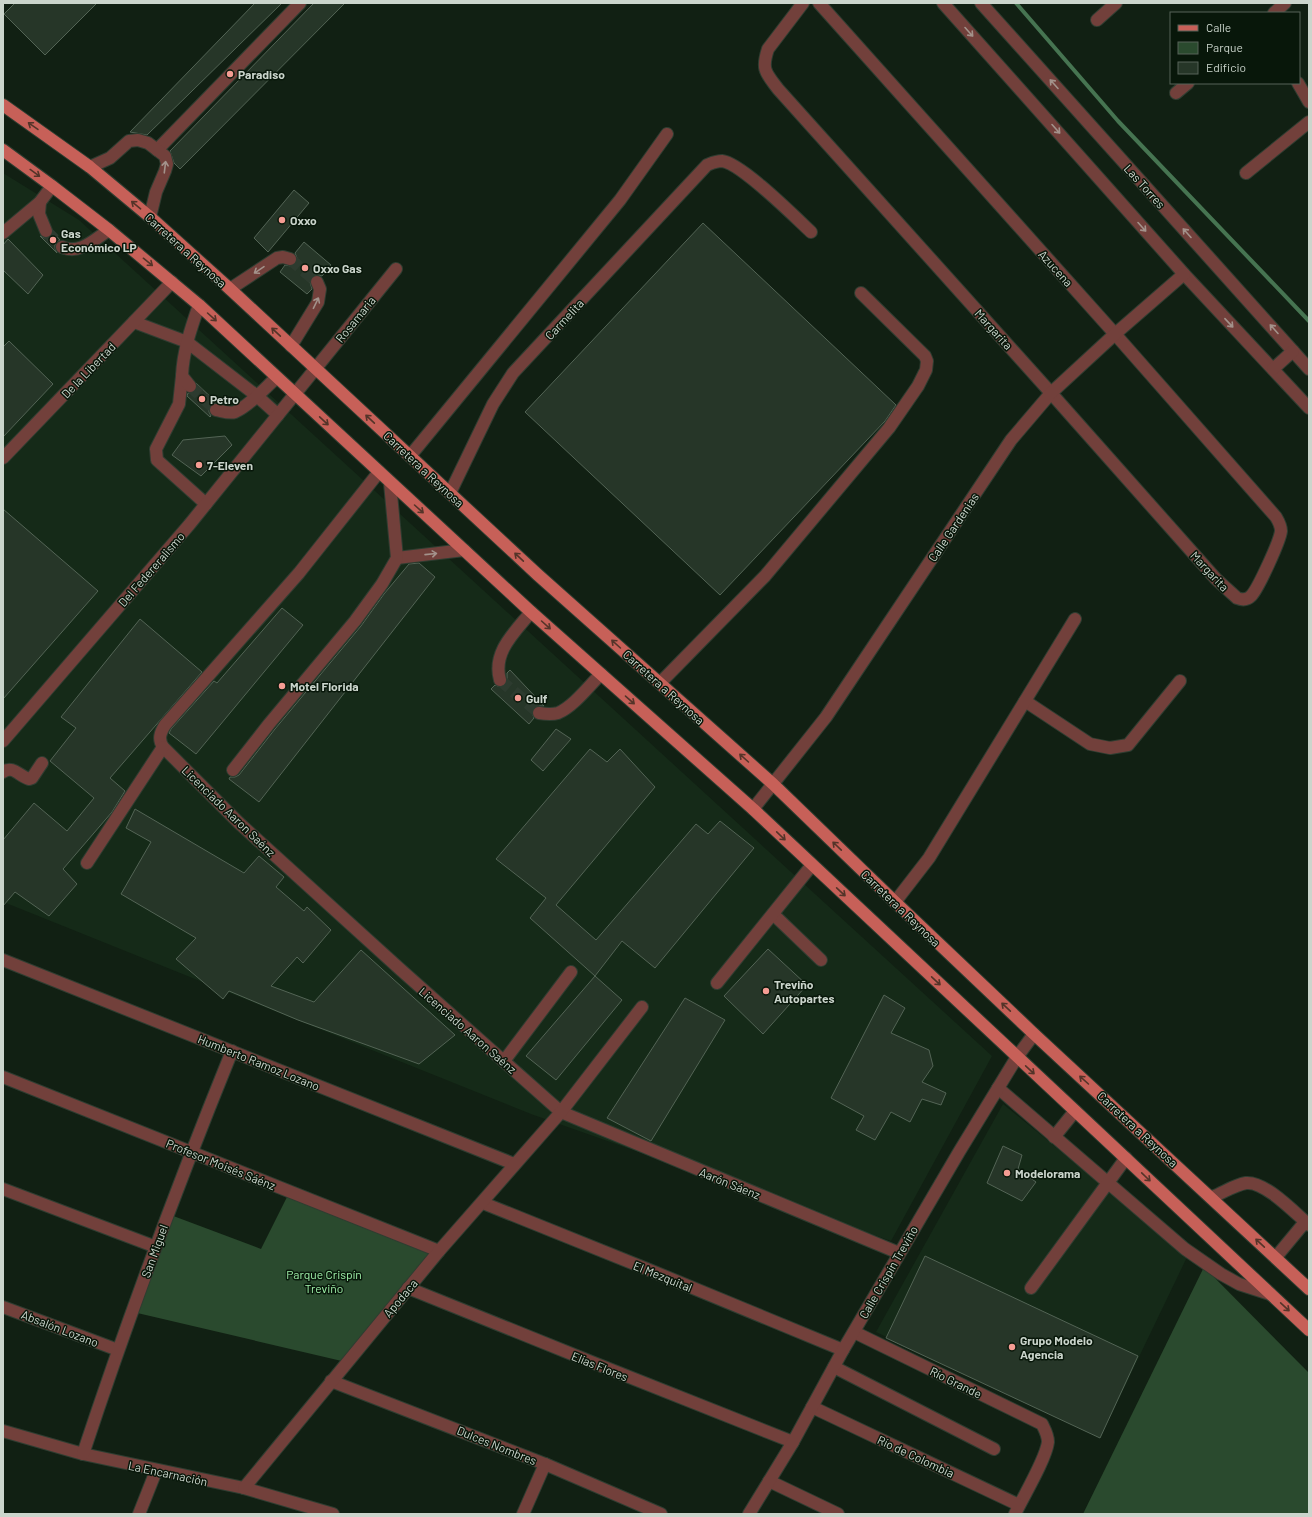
<svg xmlns="http://www.w3.org/2000/svg" width="1312" height="1517" font-family="Barlow,sans-serif">
<style>
.built{fill:#152a18}
.green{fill:#2a4a2e}
.lines{fill:none;stroke-linecap:round;stroke-linejoin:round}
.stream{stroke:#467451;stroke-width:4}
.building{fill:#263628;stroke:#536455}
.minor-tunnel{stroke:#2d3b2f;stroke-width:12;stroke-dasharray:12 6;stroke-linecap:butt}
.minor-casing{stroke:#2f3d31;stroke-width:14}
.major-casing{stroke:#2f3d31;stroke-width:14}
.minor{stroke:#72403b;stroke-width:12}
.major{stroke:#c76058;stroke-width:12}
.oneway{stroke:#a3928b}
.oneway2{stroke:#543429}
.poi-dot{fill:#f59c93;stroke:#08170a;stroke-width:1.5}
.labels{text-anchor:middle;dominant-baseline:central;stroke-width:3;stroke-linejoin:round;paint-order:stroke}
.poi-label{font-size:12px;font-weight:bold;fill:#cbd5cc;stroke:#08170a;text-anchor:start}
.street-label{font-size:12px;fill:#cbd5cc;stroke:#08170a}
.park-label{font-size:12px;fill:#a0f1aa;stroke:#08170a}
</style>
<rect width="100%" height="100%" fill="#112013"/>
<g class="built">
<polygon points="3,173 79,220 992,1056 891,1241 531,1114 6,903 3,906"/>
<polygon points="1003,1104 1188,1255 1100,1438 876,1332"/>
</g>
<g class="green">
<polygon points="290,1191 439,1251 346,1362 133,1312 168,1214 261,1249"/>
<polygon points="1204,1267 1309,1373 1309,1514 1083,1514"/>
</g>
<g class="lines">
<polyline class="stream" points="1016,3 1118,121 1309,321"/>
</g>
<g class="building">
<polygon points="15,3 97,3 45,55 4,14"/>
<polygon points="255,3 282,3 147,135 130,132"/>
<polygon points="314,3 345,3 180,169 174,163 170,151"/>
<polygon points="294,190 309,203 268,252 254,238"/>
<polygon points="703,223 896,405 885,421 720,595 525,412"/>
<polygon points="53,232 60,240 57,242 55,245 55,249 57,253 40,236 45,238 48,238"/>
<polygon points="8,239 43,275 28,294 3,270 3,245"/>
<polygon points="304,242 331,265 322,276 318,275 311,277 310,282 312,289 307,294 280,272 285,265 291,266 295,264 297,258 295,253"/>
<polygon points="9,341 53,384 3,437 3,347"/>
<polygon points="196,383 217,403 211,405 209,408 209,412 211,416 210,417 187,396 188,393 194,392 197,389"/>
<polygon points="225,436 232,445 201,476 172,455 183,440"/>
<polygon points="3,509 98,591 3,699"/>
<polygon points="419,563 435,577 259,802 229,779 230,777 235,777 239,775 275,729 361,626 384,594 409,564"/>
<polygon points="282,608 303,625 196,754 169,733 171,729 214,681 217,683"/>
<polygon points="140,619 202,672 110,778 125,791 112,812 63,869 77,884 49,916 15,892 3,906 3,840 34,803 67,831 94,798 50,761 76,728 61,717"/>
<polygon points="510,670 544,706 537,706 533,708 532,712 534,718 529,724 491,689 495,685 501,687 505,686 507,682 507,673"/>
<polygon points="556,729 571,739 543,771 531,760"/>
<polygon points="590,749 607,762 620,749 655,787 556,905 596,940 696,824 708,834 720,821 754,848 655,968 622,941 595,976 530,918 546,898 496,859"/>
<polygon points="135,809 244,873 259,856 284,877 276,887 304,911 307,907 331,930 303,963 297,957 271,986 314,1002 361,950 455,1035 419,1064 298,1020 229,991 223,999 176,959 196,938 121,894 151,842 126,828"/>
<polygon points="768,949 807,985 763,1034 724,996"/>
<polygon points="595,976 622,1000 556,1080 526,1056"/>
<polygon points="884,995 905,1008 891,1033 929,1050 933,1066 922,1082 946,1093 941,1105 922,1099 910,1122 891,1112 875,1140 856,1130 864,1116 831,1098"/>
<polygon points="685,998 725,1020 651,1141 607,1118"/>
<polygon points="1003,1146 1022,1155 1018,1169 1036,1182 1022,1201 987,1183"/>
<polygon points="925,1256 1138,1356 1100,1438 886,1338"/>
</g>
<g class="lines">
<g class="minor-tunnel">
<polyline points="46,231 62,247"/>
<polyline points="290,259 317,282"/>
<polyline points="190,386 216,410"/>
<polyline points="500,680 539,713"/>
</g>
<g class="minor-casing">
<g id="minor">
<path d="M803,3L768,49C761,70 766,73 778,89L1051,393L1216,579L1237,598C1242,600 1247,600 1251,596C1258,589 1280,541 1281,531C1281,526 1279,522 1276,517L1115,334L819,3"/>
<polyline points="943,3 1184,274 1309,408"/>
<polyline points="981,3 1309,369"/>
<polyline points="1274,13 1285,3"/>
<polyline points="1097,20 1116,3"/>
<polyline points="1298,83 1309,102"/>
<polyline points="1176,93 1188,83"/>
<polyline points="157,150 300,3"/>
<polyline points="90,167 110,158 129,141 138,140 148,143 165,156 167,164 165,171 156,192 150,217"/>
<polyline points="1246,173 1309,122"/>
<polyline points="40,202 39,214 46,231"/>
<polyline points="3,233 40,202 52,186"/>
<path d="M62,247C80,255 95,239 109,230"/>
<polyline points="230,289 277,258 283,257 290,259"/>
<polyline points="134,322 187,342 257,396 278,415"/>
<polyline points="291,346 318,302 320,289 317,282"/>
<polyline points="1273,369 1293,351"/>
<polyline points="182,376 179,404 156,449 157,460 206,504"/>
<path d="M190,386L182,376C183,351 191,328 199,305"/>
<path d="M216,410C222,411 229,414 235,412C249,406 265,388 276,378"/>
<polyline points="410,456 620,200 667,134"/>
<polyline points="3,458 172,282"/>
<path d="M379,472L299,573L165,725C160,733 158,739 163,747L239,823L401,970L561,1112L899,1253"/>
<path d="M450,493L493,404L513,373L707,165C712,163 716,161 722,161C741,163 795,217 811,232"/>
<polyline points="397,558 464,550"/>
<path d="M500,680C492,652 515,632 531,612"/>
<polyline points="660,683 765,576 889,428 918,386 926,370 927,361 925,356 861,293"/>
<polyline points="1025,701 1090,744 1110,748 1128,745 1180,681"/>
<path d="M539,713C545,714 551,715 558,713C573,707 589,686 601,674"/>
<polyline points="3,741 189,525 396,269"/>
<polyline points="233,770 269,724 355,621 382,584 397,558 390,483"/>
<path d="M3,772C13,765 19,776 29,779L32,778L42,763"/>
<polyline points="753,809 826,717 1011,440 1051,393 1115,334 1184,274"/>
<polyline points="87,863 163,747"/>
<polyline points="895,902 929,858 1075,619"/>
<polyline points="773,914 821,960"/>
<polyline points="3,960 514,1164"/>
<polyline points="717,983 812,865"/>
<polyline points="504,1061 571,972"/>
<polyline points="3,1077 439,1251"/>
<polyline points="998,1088 1185,1249 1221,1274 1239,1284 1270,1294"/>
<polyline points="1054,1137 1075,1111"/>
<polyline points="3,1189 156,1247"/>
<path d="M1212,1197C1223,1193 1234,1185 1246,1183C1265,1181 1295,1213 1309,1225"/>
<polyline points="483,1203 647,1269 843,1350"/>
<polyline points="1276,1257 1305,1222"/>
<polyline points="408,1288 594,1363 793,1442"/>
<polyline points="1031,1288 1126,1158"/>
<polyline points="3,1307 118,1350"/>
<path d="M854,1332L1042,1424C1045,1430 1048,1435 1048,1442C1046,1459 1023,1497 1015,1514"/>
<polyline points="834,1367 994,1449"/>
<polyline points="331,1381 545,1464 661,1514"/>
<polyline points="812,1407 1019,1505"/>
<polyline points="3,1431 83,1454 244,1488 333,1514"/>
<path d="M83,1454C128,1318 178,1184 232,1051"/>
<polyline points="769,1481 838,1514"/>
<polyline points="244,1488 439,1251 561,1112 642,1007"/>
<polyline points="139,1514 156,1471"/>
<polyline points="523,1514 545,1464"/>
<polyline points="749,1514 793,1442 843,1350 959,1152 1017,1057 1034,1034"/>
</g>
</g>
<g class="major-casing">
<g id="major">
<polyline points="3,105 90,167 150,217 230,289 538,575 773,784 895,902 1034,1034 1309,1289"/>
<polyline points="3,150 52,186 109,230 199,305 531,612 753,809 1309,1330"/>
</g>
</g>
<use href="#minor" class="minor"/>
<use href="#major" class="major"/>
</g>
<defs><path id="oneway-shaft" d="M-6 0H5M1.5-3L5.5 0L1.5 3" fill="none" stroke-width="1.6" stroke-linecap="round" stroke-linejoin="round"/></defs>
<g class="oneway">
<use href="#oneway-shaft" transform="translate(969 32) rotate(48)"/>
<use href="#oneway-shaft" transform="translate(1054 84) rotate(-132)"/>
<use href="#oneway-shaft" transform="translate(1056 129) rotate(48)"/>
<use href="#oneway-shaft" transform="translate(165 167) rotate(-83)"/>
<use href="#oneway-shaft" transform="translate(1142 227) rotate(48)"/>
<use href="#oneway-shaft" transform="translate(1187 233) rotate(-132)"/>
<use href="#oneway-shaft" transform="translate(259 270) rotate(146)"/>
<use href="#oneway-shaft" transform="translate(316 303) rotate(-64)"/>
<use href="#oneway-shaft" transform="translate(1229 323) rotate(47)"/>
<use href="#oneway-shaft" transform="translate(1274 329) rotate(-132)"/>
<use href="#oneway-shaft" transform="translate(431 554) rotate(-6)"/>
</g>
<g class="oneway2">
<use href="#oneway-shaft" transform="translate(33 126) rotate(-145)"/>
<use href="#oneway-shaft" transform="translate(35 173) rotate(36)"/>
<use href="#oneway-shaft" transform="translate(136 205) rotate(-140)"/>
<use href="#oneway-shaft" transform="translate(148 262) rotate(39)"/>
<use href="#oneway-shaft" transform="translate(212 317) rotate(42)"/>
<use href="#oneway-shaft" transform="translate(276 332) rotate(-137)"/>
<use href="#oneway-shaft" transform="translate(370 419) rotate(-137)"/>
<use href="#oneway-shaft" transform="translate(324 421) rotate(43)"/>
<use href="#oneway-shaft" transform="translate(419 509) rotate(42)"/>
<use href="#oneway-shaft" transform="translate(519 557) rotate(-137)"/>
<use href="#oneway-shaft" transform="translate(546 625) rotate(42)"/>
<use href="#oneway-shaft" transform="translate(616 644) rotate(-138)"/>
<use href="#oneway-shaft" transform="translate(630 700) rotate(41)"/>
<use href="#oneway-shaft" transform="translate(744 758) rotate(-138)"/>
<use href="#oneway-shaft" transform="translate(781 836) rotate(44)"/>
<use href="#oneway-shaft" transform="translate(837 846) rotate(-136)"/>
<use href="#oneway-shaft" transform="translate(841 892) rotate(43)"/>
<use href="#oneway-shaft" transform="translate(936 981) rotate(43)"/>
<use href="#oneway-shaft" transform="translate(1006 1007) rotate(-137)"/>
<use href="#oneway-shaft" transform="translate(1030 1070) rotate(43)"/>
<use href="#oneway-shaft" transform="translate(1084 1080) rotate(-138)"/>
<use href="#oneway-shaft" transform="translate(1146 1177) rotate(44)"/>
<use href="#oneway-shaft" transform="translate(1260 1243) rotate(-137)"/>
<use href="#oneway-shaft" transform="translate(1285 1307) rotate(43)"/>
</g>
<g class="poi-dot">
<circle cx="230" cy="74" r="4"/>
<circle cx="282" cy="220" r="4"/>
<circle cx="53" cy="240" r="4"/>
<circle cx="305" cy="268" r="4"/>
<circle cx="202" cy="399" r="4"/>
<circle cx="199" cy="465" r="4"/>
<circle cx="282" cy="686" r="4"/>
<circle cx="518" cy="698" r="4"/>
<circle cx="766" cy="991" r="4"/>
<circle cx="1007" cy="1173" r="4"/>
<circle cx="1012" cy="1347" r="4"/>
</g>
<g class="labels">
<g class="poi-label">
<text x="238" y="74">Paradiso</text>
<text x="290" y="220">Oxxo</text>
<text x="61" y="233">Gas<tspan x="61" dy="14">Económico LP</tspan></text>
<text x="313" y="268">Oxxo Gas</text>
<text x="210" y="399">Petro</text>
<text x="207" y="465">7-Eleven</text>
<text x="290" y="686">Motel Florida</text>
<text x="526" y="698">Gulf</text>
<text x="774" y="984">Treviño<tspan x="774" dy="14">Autopartes</tspan></text>
<text x="1015" y="1173">Modelorama</text>
<text x="1020" y="1340">Grupo Modelo<tspan x="1020" dy="14">Agencia</tspan></text>
</g>
<g class="street-label">
<text transform="translate(1145 186) rotate(48)">Las Torres</text>
<text transform="translate(186 250) rotate(42)">Carretera a Reynosa</text>
<text transform="translate(1056 268) rotate(48)">Azucena</text>
<text transform="translate(355 319) rotate(-51)">Rosamaria</text>
<text transform="translate(564 319) rotate(-47)">Carmelita</text>
<text transform="translate(994 329) rotate(48)">Margarita</text>
<text transform="translate(88 370) rotate(-46)">De la Libertad</text>
<text transform="translate(424 469) rotate(43)">Carretera a Reynosa</text>
<text transform="translate(953 527) rotate(-56)">Calle Gardenias</text>
<text transform="translate(151 569) rotate(-49)">Del Federeralismo</text>
<text transform="translate(1210 571) rotate(47)">Margarita</text>
<text transform="translate(664 687) rotate(42)">Carretera a Reynosa</text>
<text transform="translate(229 811) rotate(44)">Licenciado Aaron Saénz</text>
<text transform="translate(901 908) rotate(44)">Carretera a Reynosa</text>
<text transform="translate(468 1030) rotate(41)">Licenciado Aaron Saénz</text>
<text transform="translate(259 1062) rotate(22)">Humberto Ramoz Lozano</text>
<text transform="translate(1138 1129) rotate(43)">Carretera a Reynosa</text>
<text transform="translate(221 1164) rotate(22)">Profesor Moisés Sáénz</text>
<text transform="translate(730 1183) rotate(22)">Aarón Sáenz</text>
<text transform="translate(154 1251) rotate(-70)">San Miguel</text>
<text transform="translate(888 1272) rotate(-60)">Calle Crispín Treviño</text>
<text transform="translate(663 1276) rotate(22)">El Mezquital</text>
<text transform="translate(400 1298) rotate(-50)">Apodaca</text>
<text transform="translate(60 1328) rotate(21)">Absalón Lozano</text>
<text transform="translate(600 1366) rotate(22)">Elías Flores</text>
<text transform="translate(956 1382) rotate(26)">Río Grande</text>
<text transform="translate(497 1445) rotate(22)">Dulces Nombres</text>
<text transform="translate(916 1456) rotate(25)">Río de Colombia</text>
<text transform="translate(168 1473) rotate(12)">La Encarnación</text>
</g>
<g class="park-label">
<text x="324" y="1274">Parque Crispín<tspan x="324" dy="14">Treviño</tspan></text>
</g>
</g>
<rect width="1312" height="1517" fill="none" stroke="#cbd5cc" stroke-width="8"/>
<rect x="1170" y="12" width="130" height="72" fill="#08170a" stroke="#566358"/>
<rect x="1178" y="25" width="20" height="6" fill="#c76058" stroke="#566358"/>
<text x="1206" y="32" font-size="12" fill="#cbd5cc">Calle</text>
<rect x="1178" y="42" width="20" height="12" fill="#2a4a2e" stroke="#566358"/>
<text x="1206" y="52" font-size="12" fill="#cbd5cc">Parque</text>
<rect x="1178" y="62" width="20" height="12" fill="#263628" stroke="#566358"/>
<text x="1206" y="72" font-size="12" fill="#cbd5cc">Edificio</text>
</svg>
